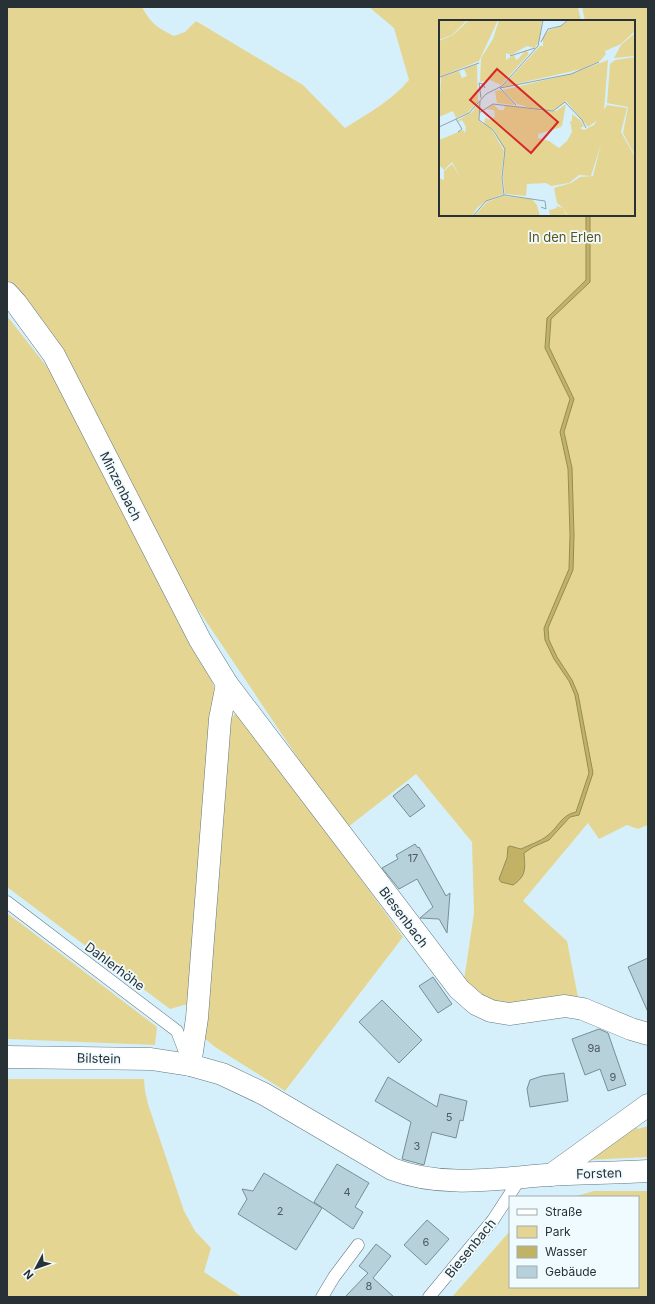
<svg xmlns="http://www.w3.org/2000/svg" width="655" height="1304" font-family="Inter,sans-serif">
<style>
.green{fill:#e4d692}
.water{fill:#c2b265;stroke:#948c57}
.building{fill:#b7d1db;stroke:#768e98}
.lines{fill:none;stroke-linecap:round;stroke-linejoin:round}
.service-casing{stroke:#607780;stroke-width:13}
.minor-casing{stroke:#607780;stroke-width:23}
.tertiary-casing{stroke:#607780;stroke-width:23}
.service{stroke:#fff;stroke-width:12}
.minor{stroke:#fff;stroke-width:22}
.tertiary{stroke:#fff;stroke-width:22}
.labels{text-anchor:middle;dominant-baseline:central;stroke-width:3.5;stroke-linejoin:round;paint-order:stroke}
.number-label{font-size:11px;fill:#4c5a5f}
.park-label{font-size:13px;fill:#5e5319;stroke:#f0fbff}
.street-label{font-size:13px;fill:#283236;stroke:#f0fbff}
.inset-road{fill:none;stroke:#90a4ac;stroke-width:1}
.view{fill:#d62828;fill-opacity:0.15;stroke:#d62828;stroke-width:2}
.inset-edge{fill:none;stroke:#283236;stroke-width:2}
</style>
<rect width="100%" height="100%" fill="#d6f0fb"/>
<g class="green">
<path d="M7,7H142C152,25 157,27 174,36L185,32L196,21L303,85L345,128C367,114 391,101 409,80L394,28L369,7H578L581,21H440V215H586V280L547,318L545,348L570,399L560,432L568,469L570,535L569,569L544,628L545,640L554,659L569,681L575,695L589,773L576,812C561,815 558,828 547,836C541,841 529,844 521,849L517,847L508,852L503,872L499,879L518,882C526,873 525,865 524,853L533,847L549,840L570,817L579,815L593,773L572,680L557,657L549,640L548,628L573,570L572,468L564,432L574,399L549,347L551,319L590,282V215H634V21H585L582,7H648V825L638,829L627,825L599,839L588,823L523,901L567,941L578,997L528,1005L489,1001L464,980L474,913L472,842L416,774L348,827L302,764L191,599L18,292L7,279Z"/>
<polygon points="7,316 59,382 206,660 215,691 191,1003 170,1009 7,887"/>
<polygon points="238,710 403,937 285,1091 215,1047 203,1037 231,719"/>
<polygon points="7,913 157,1027 155,1045 7,1039"/>
<polygon points="7,1079 144,1079 145,1091 148,1104 184,1211 195,1231 211,1248 204,1272 242,1297 7,1297"/>
<polygon points="634,1124 638,1129 648,1126 648,1157 587,1160"/>
<polygon points="594,1191 648,1191 648,1297 452,1297 510,1231 510,1287 638,1287 638,1197 573,1197"/>
</g>
<path class="water" d="M586,215H590V282L551,319L549,347L574,399L564,432L572,468L574,535L573,570L548,628L549,640L557,657L572,680L578,694L593,773L579,815L570,817L549,840L533,847L524,853C525,867 527,876 513,885L501,882L499,879L507,858L508,847L510,846L521,849C529,845 541,841 547,836C558,828 561,815 576,812L589,773L575,695L569,681L554,659L545,640L544,628L569,569L570,535L568,469L560,432L570,399L545,348L547,318L586,280Z"/>
<g class="building">
<polygon points="408,784 425,806 410,817 393,796"/>
<polygon points="415,844 418,848 419,847 446,896 450,893 447,933 439,919 420,918 433,907 417,879 399,889 382,868 398,859 396,855"/>
<polygon points="648,958 648,1012 628,967"/>
<polygon points="433,977 452,1004 438,1013 419,986"/>
<polygon points="382,1000 422,1040 399,1063 359,1022"/>
<polygon points="599,1029 608,1033 626,1085 608,1091 600,1069 585,1075 572,1039"/>
<polygon points="564,1073 568,1101 530,1107 527,1089 530,1080 542,1076"/>
<polygon points="388,1077 437,1107 440,1094 467,1101 463,1121 460,1120 456,1138 432,1132 424,1165 402,1159 411,1122 375,1101"/>
<polygon points="337,1164 369,1183 355,1207 363,1212 353,1229 314,1202"/>
<polygon points="264,1173 322,1208 296,1250 238,1214 247,1199 242,1189 253,1191"/>
<polygon points="427,1220 449,1239 426,1265 404,1245"/>
<polygon points="376,1244 391,1256 373,1278 394,1297 345,1297 368,1273 359,1266"/>
</g>
<g class="lines">
<g class="service-casing">
<g id="service">
<polyline points="7,902 177,1031 188,1060"/>
<polyline points="322,1297 334,1277 358,1245"/>
<polyline points="429,1297 493,1220 521,1177"/>
</g>
</g>
<g class="minor-casing">
<g id="minor">
<polyline points="7,293 16,303 54,355 200,640 227,684 459,989 476,1004 491,1011 509,1014 565,1006 583,1009 631,1029 648,1034"/>
<polyline points="190,1065 197,1018 220,719 227,684"/>
<polyline points="551,1175 648,1105"/>
</g>
</g>
<g class="tertiary-casing">
<path id="tertiary" d="M7,1057L151,1059L190,1065L222,1074L264,1094L392,1169C441,1188 495,1179 547,1175C580,1173 614,1173 648,1171"/>
</g>
<use href="#service" class="service"/>
<use href="#minor" class="minor"/>
<use href="#tertiary" class="tertiary"/>
</g>
<g class="labels">
<g class="number-label">
<text x="413" y="858">17</text>
<text x="594" y="1048">9a</text>
<text x="613" y="1077">9</text>
<text x="449" y="1117">5</text>
<text x="417" y="1146">3</text>
<text x="347" y="1192">4</text>
<text x="280" y="1211">2</text>
<text x="426" y="1242">6</text>
<text x="369" y="1286">8</text>
</g>
<g class="park-label">
<text x="565" y="237">In den Erlen</text>
</g>
<g class="street-label">
<text transform="translate(121 486) rotate(63)">Minzenbach</text>
<text transform="translate(404 917) rotate(53)">Biesenbach</text>
<text transform="translate(115 966) rotate(37)">Dahlerhöhe</text>
<text transform="translate(99 1058) rotate(1)">Bilstein</text>
<text transform="translate(599 1173) rotate(-2)">Forsten</text>
<text transform="translate(470 1248) rotate(-51)">Biesenbach</text>
</g>
</g>
<g transform="translate(439 20)">
<rect width="196" height="196" fill="#d6f0fb"/>
<path d="M0,0H28L13,15L0,20ZM30,0H59L40,41L0,57V21L14,15ZM60,0H103L100,21L96,28L88,26L72,35L67,33V40L75,35L77,40L79,39L87,30L90,34L62,65L51,60L41,62L42,38L54,19ZM130,0H196V11L182,24L166,31L167,34L161,41L143,49L63,67L101,26H104V17L110,10L122,6ZM196,13V36L175,38L182,25ZM196,37V136L184,113L189,87L168,83L171,44L176,40ZM169,40L165,90L160,99L149,107L127,81L115,90H99L78,84L64,70L132,54ZM38,44L39,82L28,93L17,98L14,91L0,97L2,57L20,51L23,58L28,56L25,49ZM62,70L76,85L58,83L56,71ZM40,83V101L53,110L65,131L62,158L64,174L47,181L38,188L33,196H0V158L5,160V151L13,144L21,157L13,142L5,150L0,145V120L24,110L26,113L27,107L23,100L19,102V100L33,92ZM54,84L60,90H65L66,85L104,91H117L127,84L123,106L119,107H123L99,114V118L110,121L120,128L128,121L133,112L131,101H133V94L141,100L145,106L141,108L145,110L155,105L168,85L188,88L182,112L196,137V196H129L124,188L118,183L115,168L132,163L141,157L154,156L162,124L152,156L140,155L130,163L112,166L107,163L88,164L87,176L66,174L64,158L66,131L55,110L45,104L46,98L53,100L56,96L55,90L48,89ZM64,176L93,179L98,185L101,196H35L48,182ZM117,186L124,188L128,196H111L110,190L118,188Z" fill="#e4d692"/>
<path class="inset-road" d="M102,22L109,9L122,6L129,0M71,36L96,28M1,57L40,43M61,68L132,54L160,42M61,68L77,85M42,78L40,63L44,64L46,68M41,81L40,100L54,110L66,129L63,158L65,175M40,93L54,84L114,91L126,82L143,100L147,108M17,99L23,109L19,112M0,107L30,93L47,74L63,66L99,26L104,0M34,196L47,181L65,175L106,181L107,189L102,187"/>
<path class="view" d="M58,49L119,102L92,133L31,80Z"/>
<rect width="196" height="196" class="inset-edge"/>
</g>
<rect width="655" height="1304" fill="none" stroke="#283236" stroke-width="16"/>
<rect x="509" y="1196" width="130" height="92" fill="#f0fbff" stroke="#a0abaf"/>
<rect x="517" y="1209" width="20" height="6" fill="#ffffff" stroke="#a0abaf"/>
<text x="545" y="1216" font-size="12" fill="#283236">Straße</text>
<rect x="517" y="1226" width="20" height="12" fill="#e4d692" stroke="#a0abaf"/>
<text x="545" y="1236" font-size="12" fill="#283236">Park</text>
<rect x="517" y="1246" width="20" height="12" fill="#c2b265" stroke="#a0abaf"/>
<text x="545" y="1256" font-size="12" fill="#283236">Wasser</text>
<rect x="517" y="1266" width="20" height="12" fill="#b7d1db" stroke="#a0abaf"/>
<text x="545" y="1276" font-size="12" fill="#283236">Gebäude</text>
<g transform="translate(36 1268) rotate(229)" stroke="#f0fbff" stroke-width="3" paint-order="stroke">
<path d="M0-3L7 15L0 10L-7 15Z" fill="#283236"/>
<text y="-6" font-size="11" font-weight="bold" text-anchor="middle" fill="#283236">N</text>
</g>
</svg>
